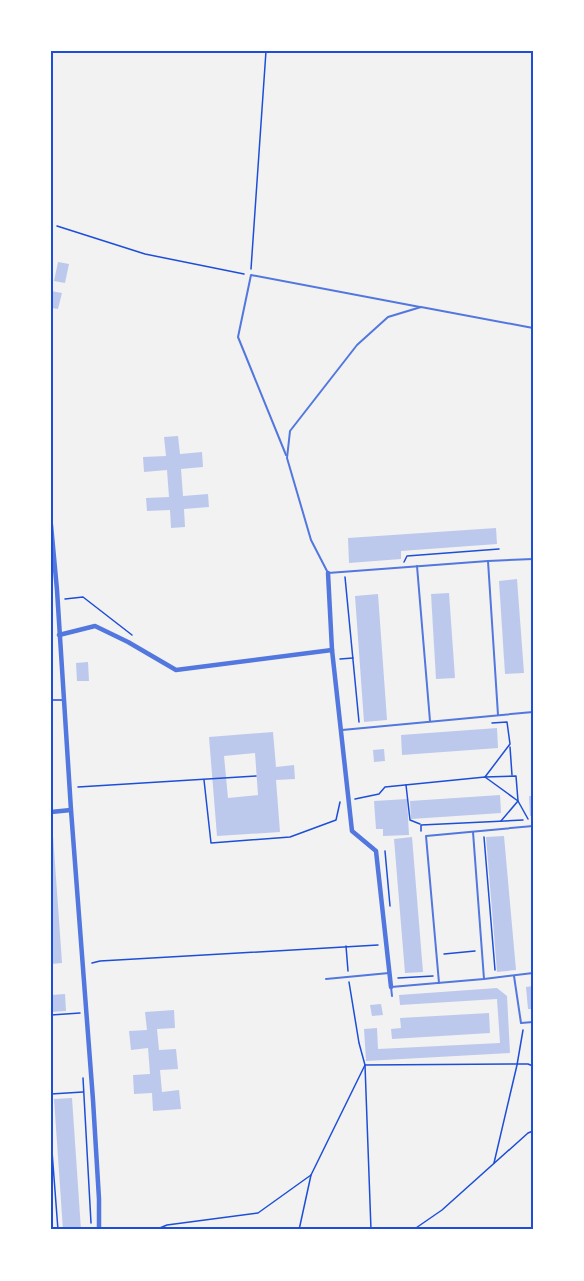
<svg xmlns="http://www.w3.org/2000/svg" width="584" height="1281" font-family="'Fira Sans Condensed',sans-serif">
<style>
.building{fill:#bdc9ec;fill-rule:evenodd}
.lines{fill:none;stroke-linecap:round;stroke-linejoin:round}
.path{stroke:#1d4ed8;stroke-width:1.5}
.service{stroke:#5277de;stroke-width:2}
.minor{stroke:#5277de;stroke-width:4.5}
.neatline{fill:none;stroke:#1d4ed8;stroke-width:2}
</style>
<rect width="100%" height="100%" fill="#f2f2f2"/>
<g class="building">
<polygon points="58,262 69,264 65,283 54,281"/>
<polygon points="51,291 62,293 58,309 51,308"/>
<polygon points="178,436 180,454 202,452 203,467 181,469 183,496 208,494 209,507 184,509 185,527 171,528 170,510 147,511 146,498 169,497 167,470 144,472 143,457 166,456 164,437"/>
<polygon points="496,528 497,544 401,551 401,559 349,563 348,538"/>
<polygon points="517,579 524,673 505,674 499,581"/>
<polygon points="449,593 455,678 436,679 431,594"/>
<polygon points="378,594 387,720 364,722 355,596"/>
<polygon points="88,662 89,681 77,681 76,663"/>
<polygon points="497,728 498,748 402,755 401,735"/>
<path d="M273,732L276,767L294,765L295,779L276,780L280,832L217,836L209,737ZM255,753L258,795L228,798L224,756Z"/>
<polygon points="384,749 385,761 374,762 373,750"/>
<polygon points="500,795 501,813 411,819 410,801"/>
<polygon points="529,796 533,796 533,816 530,816"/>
<polygon points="407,799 409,835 383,836 383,829 376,829 374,801"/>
<polygon points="51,835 53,835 62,963 51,964"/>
<polygon points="504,836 516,970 497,972 486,837"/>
<polygon points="412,837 423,972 405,973 394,839"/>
<polygon points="533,986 533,1009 528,1009 526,987"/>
<polygon points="497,988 507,996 510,1053 366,1061 364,1029 377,1028 378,1049 500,1043 497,999 400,1005 399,995"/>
<polygon points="65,994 66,1011 51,1012 51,995"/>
<polygon points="381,1004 383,1015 372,1016 370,1005"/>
<polygon points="174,1010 175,1028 157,1029 159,1050 176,1049 178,1069 160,1070 162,1092 179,1090 181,1109 153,1111 152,1093 134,1094 133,1075 150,1074 148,1048 131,1050 129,1031 147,1030 145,1012"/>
<polygon points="489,1013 490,1033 392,1039 391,1029 401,1028 400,1018"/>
<polygon points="72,1098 81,1230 63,1230 54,1099"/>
</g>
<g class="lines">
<g class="path">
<polyline points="57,226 145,254 244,274"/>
<polyline points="251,269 266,51"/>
<polyline points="404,562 407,556 499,549"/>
<polyline points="345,577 359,722"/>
<polyline points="65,599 83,597 132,635"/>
<polyline points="340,659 353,658"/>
<polyline points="492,723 507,722 510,744 485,777 516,776 518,801 501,821"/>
<polyline points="510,747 512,775"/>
<polyline points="204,780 211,843 290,837 336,820 340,802"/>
<polyline points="406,785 410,820 420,824"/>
<polyline points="78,787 256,776"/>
<polyline points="355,799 379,794 385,787 485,777 518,801 528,819"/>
<polyline points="421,831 421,825 523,820"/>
<polyline points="484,837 495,970"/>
<polyline points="385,851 390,906"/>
<polyline points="346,946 348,971"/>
<polyline points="444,954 475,951"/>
<polyline points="92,963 100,961 378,945"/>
<polyline points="398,978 433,976"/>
<polyline points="51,1015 80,1013"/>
<polyline points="83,1078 91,1223"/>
<polyline points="51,1094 83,1092"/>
<polyline points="51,1138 58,1230"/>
<polyline points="494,1163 517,1065 523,1030"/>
<polyline points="155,1230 167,1225 258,1213 311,1175 365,1065 359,1043 349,982"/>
<polyline points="299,1230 311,1175"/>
<polyline points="371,1230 365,1065 528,1064 533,1066"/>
<polyline points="413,1230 442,1210 528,1133 533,1131"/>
</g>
<g class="service">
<polyline points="51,224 51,230"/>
<polyline points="533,328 421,307 388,317 357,345 290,431 287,458 311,540 328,573 488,561 533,559"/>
<polyline points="286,455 238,337 251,275 420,307"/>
<polyline points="488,561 498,715"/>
<polyline points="417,566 430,721"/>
<polyline points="51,700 64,700"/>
<polyline points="342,730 533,712"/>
<polyline points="473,832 484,979"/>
<polyline points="514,976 521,1023 533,1022"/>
<polyline points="326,979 389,973"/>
<polyline points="439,983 426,836 533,826"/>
<polyline points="392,996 391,987 484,979 533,973"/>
</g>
<g class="minor">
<polyline points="51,525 57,590 71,810 93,1100 99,1199 99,1230"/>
<polyline points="328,573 332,650 352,831 376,851 391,987"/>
<polyline points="59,635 95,626 128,642 176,670 332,650"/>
<polyline points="51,812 71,810"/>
</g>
</g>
<rect width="584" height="1281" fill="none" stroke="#ffffff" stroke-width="105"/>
<rect x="52" y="52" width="480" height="1176" class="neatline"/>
</svg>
